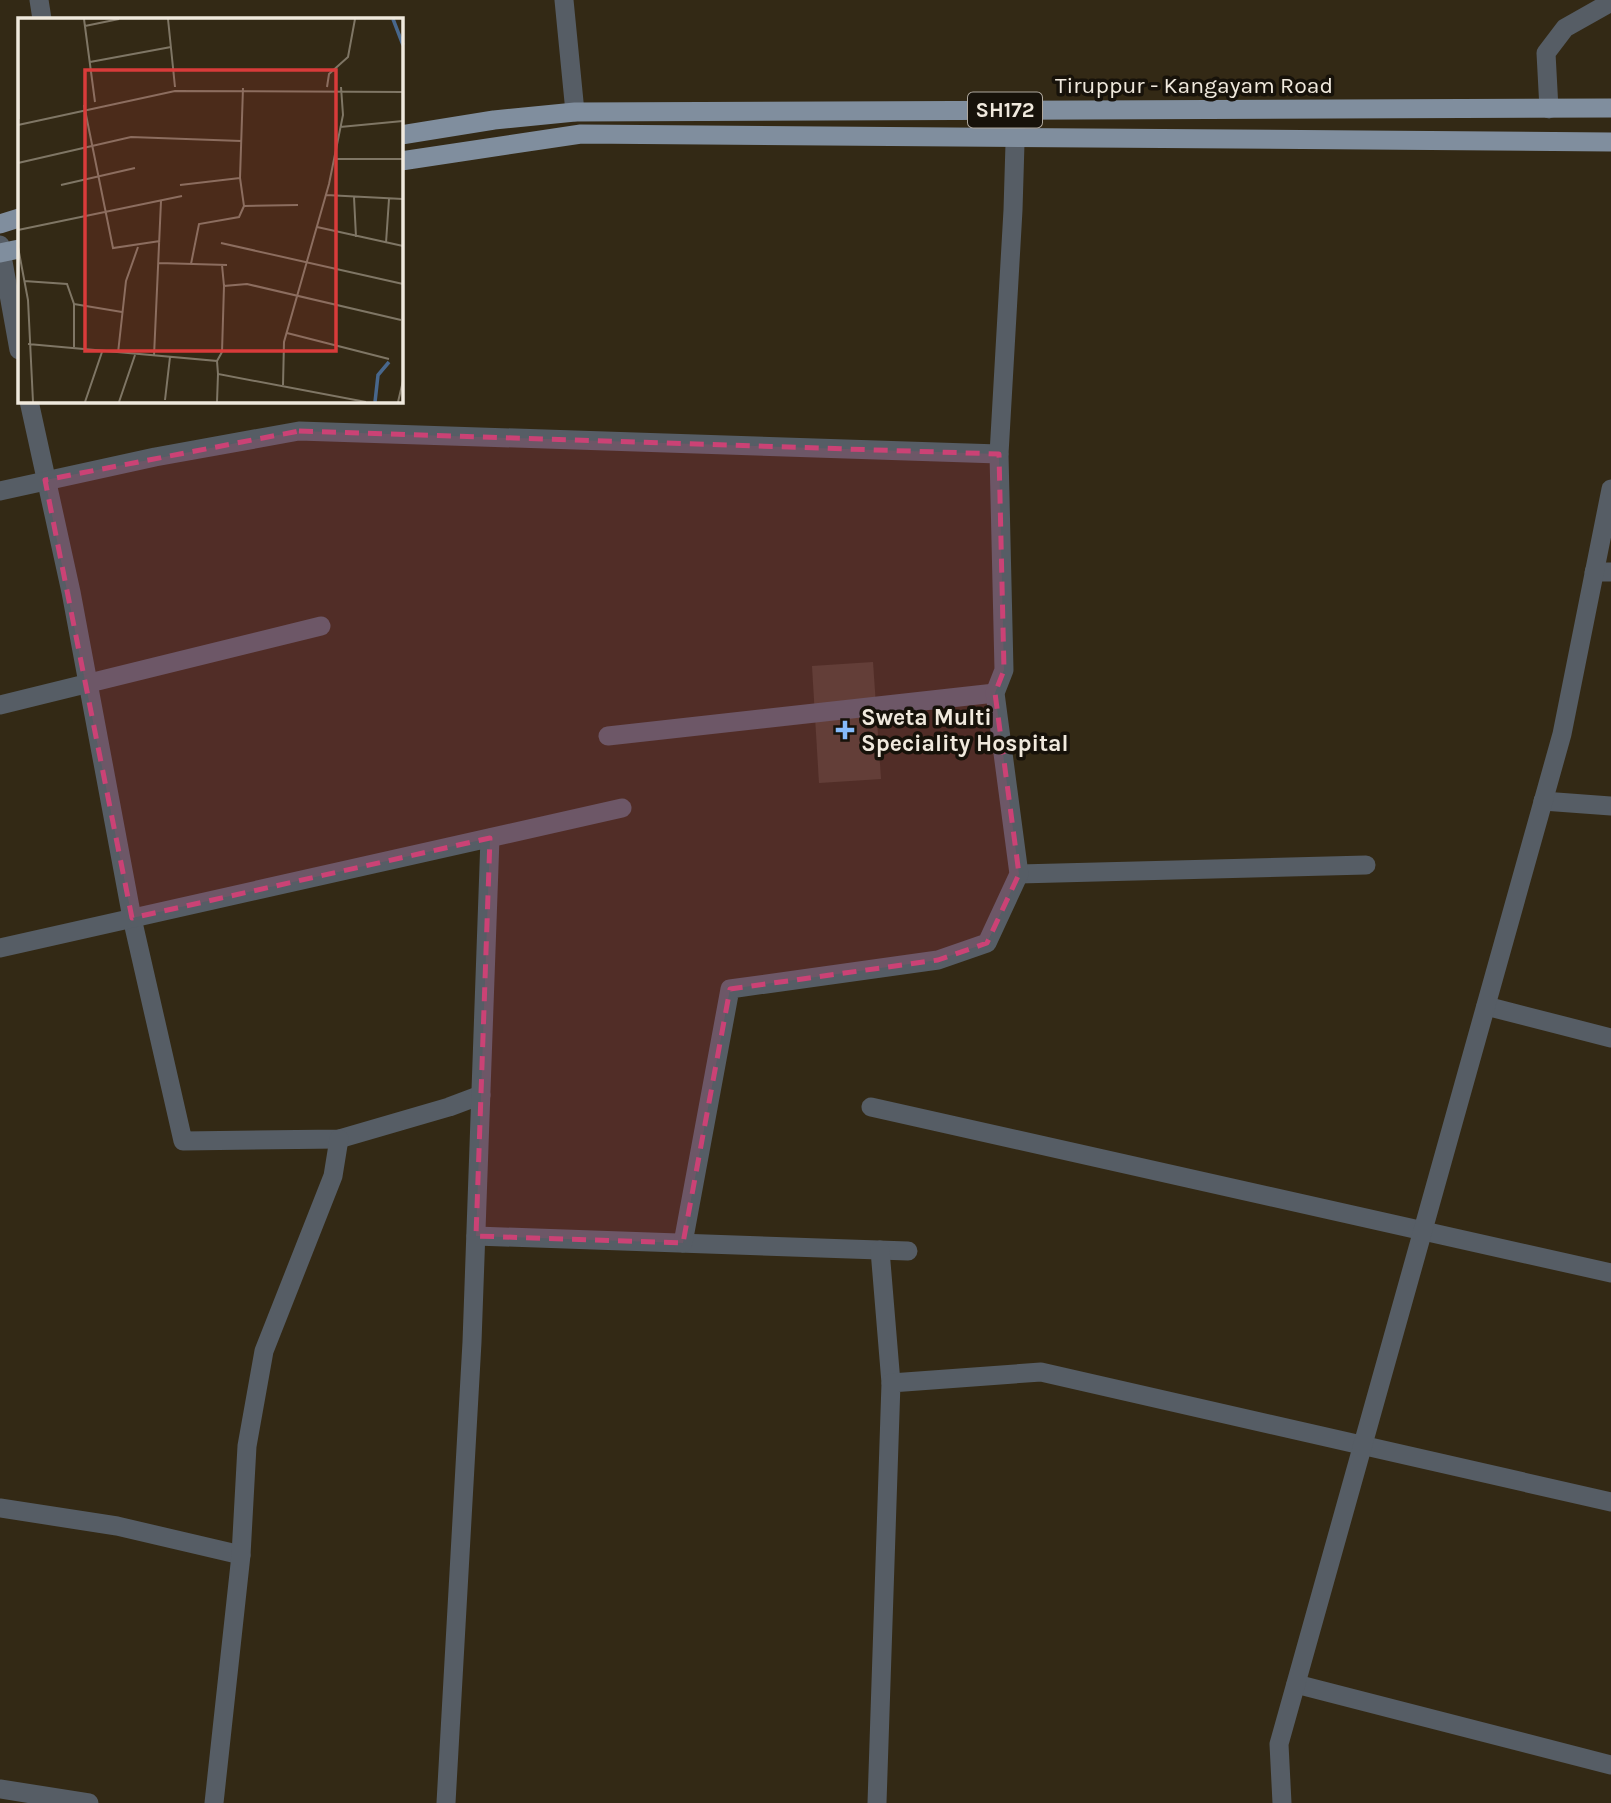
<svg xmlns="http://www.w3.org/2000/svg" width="1611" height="1803" font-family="Karla,sans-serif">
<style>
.building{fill:#493e2a}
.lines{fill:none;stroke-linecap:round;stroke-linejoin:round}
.minor{stroke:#565d65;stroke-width:19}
.tertiary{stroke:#565d65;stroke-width:19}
.primary{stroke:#808e9e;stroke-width:19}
.marked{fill:#cb4275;fill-opacity:0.2;stroke:#cb4275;stroke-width:5;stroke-dasharray:14 9;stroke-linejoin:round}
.poi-dot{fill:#85bbfb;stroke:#17120a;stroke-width:2.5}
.labels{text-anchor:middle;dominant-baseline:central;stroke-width:7;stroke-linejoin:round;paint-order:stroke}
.shield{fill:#17120a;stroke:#afa89e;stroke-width:2}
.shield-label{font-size:21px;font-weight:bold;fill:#f0e9dd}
.street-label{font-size:23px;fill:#f0e9dd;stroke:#17120a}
.poi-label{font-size:23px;font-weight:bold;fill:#f0e9dd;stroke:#17120a;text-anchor:start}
.inset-river{fill:none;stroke:#48678c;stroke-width:3.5}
.inset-road{fill:none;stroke:#7f7665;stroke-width:2}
.view{fill:#d93b3a;fill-opacity:0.15;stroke:#d93b3a;stroke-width:3.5}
.inset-edge{fill:none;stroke:#f0e9dd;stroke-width:3.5}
</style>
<rect width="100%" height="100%" fill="#332915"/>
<polygon class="building" points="873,662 881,779 819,783 812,666"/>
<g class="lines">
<g class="minor">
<polyline points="39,0 42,19"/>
<polyline points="1549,109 1546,53 1565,28 1611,2"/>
<polyline points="0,245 19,350"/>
<polyline points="29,401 71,592 132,918 183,1141 339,1139 449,1107 481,1095"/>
<polyline points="0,491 155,457 299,431 999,454"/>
<polyline points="1594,572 1611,572"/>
<polyline points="0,705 321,626"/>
<polyline points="608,736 995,693"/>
<polyline points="1543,801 1611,806"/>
<polyline points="1019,874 1366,865"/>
<polyline points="0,948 622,808"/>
<polyline points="1486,1006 1611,1038"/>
<polyline points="871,1107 1611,1273"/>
<polyline points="476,1236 908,1251"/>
<polyline points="683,1243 730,989 938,960 987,943 1019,874 995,693 1004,670 999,454 1013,210 1016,110"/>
<polyline points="880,1250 891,1383"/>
<polyline points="0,1508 117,1526 241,1555"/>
<polyline points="1296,1684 1611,1765"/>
<polyline points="214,1803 241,1555 247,1446 264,1351 333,1176 339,1139"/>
<polyline points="446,1803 472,1342 490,838"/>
<polyline points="877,1803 891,1383 1041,1372 1611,1502"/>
</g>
<g class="tertiary">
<polyline points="564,0 575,112"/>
<polyline points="0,1789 89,1803"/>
<polyline points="1282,1803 1279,1744 1562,734 1611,489"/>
</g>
<g class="primary">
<polyline points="401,135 494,120 575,112 1611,108"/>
<polyline points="401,161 581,134 1611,142"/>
<polyline points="0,224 19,218"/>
<polyline points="0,253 19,249"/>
</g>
</g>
<path class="marked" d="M299,431L999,454L1004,670L995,693L1019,874L987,943L938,960L730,989L683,1243L476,1236L490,838L132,918L45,480Z"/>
<path class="poi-dot" d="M841.5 719.5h7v7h7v7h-7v7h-7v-7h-7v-7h7z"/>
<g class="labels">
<rect class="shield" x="968" y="92.5" width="74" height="35" rx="5"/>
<g class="shield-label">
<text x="1005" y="110">SH172</text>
</g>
<g class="street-label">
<text x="1194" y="85">Tiruppur - Kangayam Road</text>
</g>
<g class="poi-label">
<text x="861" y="717">Sweta Multi<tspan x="861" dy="26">Speciality Hospital</tspan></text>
</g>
</g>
<g transform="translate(18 18)">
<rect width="385" height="385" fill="#332915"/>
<path class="inset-river" d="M375,1L385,27M357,384L360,357L371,344"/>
<path class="inset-road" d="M66,1L77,84M150,1L157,69M67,8L101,1M0,41L1,101M72,44L153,29M309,69L311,56L330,39L337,1M66,87L95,230L142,223M0,107L157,73L385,74M322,109L385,103M316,141H385M0,145L113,119L223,123M43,167L117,150M162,167L222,160M308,177L385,181M336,179L338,219M226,188L280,187M299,209L385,228M0,212L164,178M203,225L385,266M368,225L371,181M0,229L10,282L15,384M141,245L209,247M173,246L181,206L221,199L226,188L222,160L225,70M204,247L206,268M6,263L49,266L56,286V329M56,286L104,294M269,315L371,341M10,326L199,343L200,356L348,384M100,335L108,263L120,229M136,338L143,183M199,343L204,334L206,268L229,266L383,302M265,367L266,324L311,166L325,97L323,69M147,382L152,339M67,384L84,334M101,384L117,337M199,384L200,356M380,384L385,363"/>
<path class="view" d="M67,52H318V333H67Z"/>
<rect width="385" height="385" class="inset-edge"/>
</g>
</svg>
